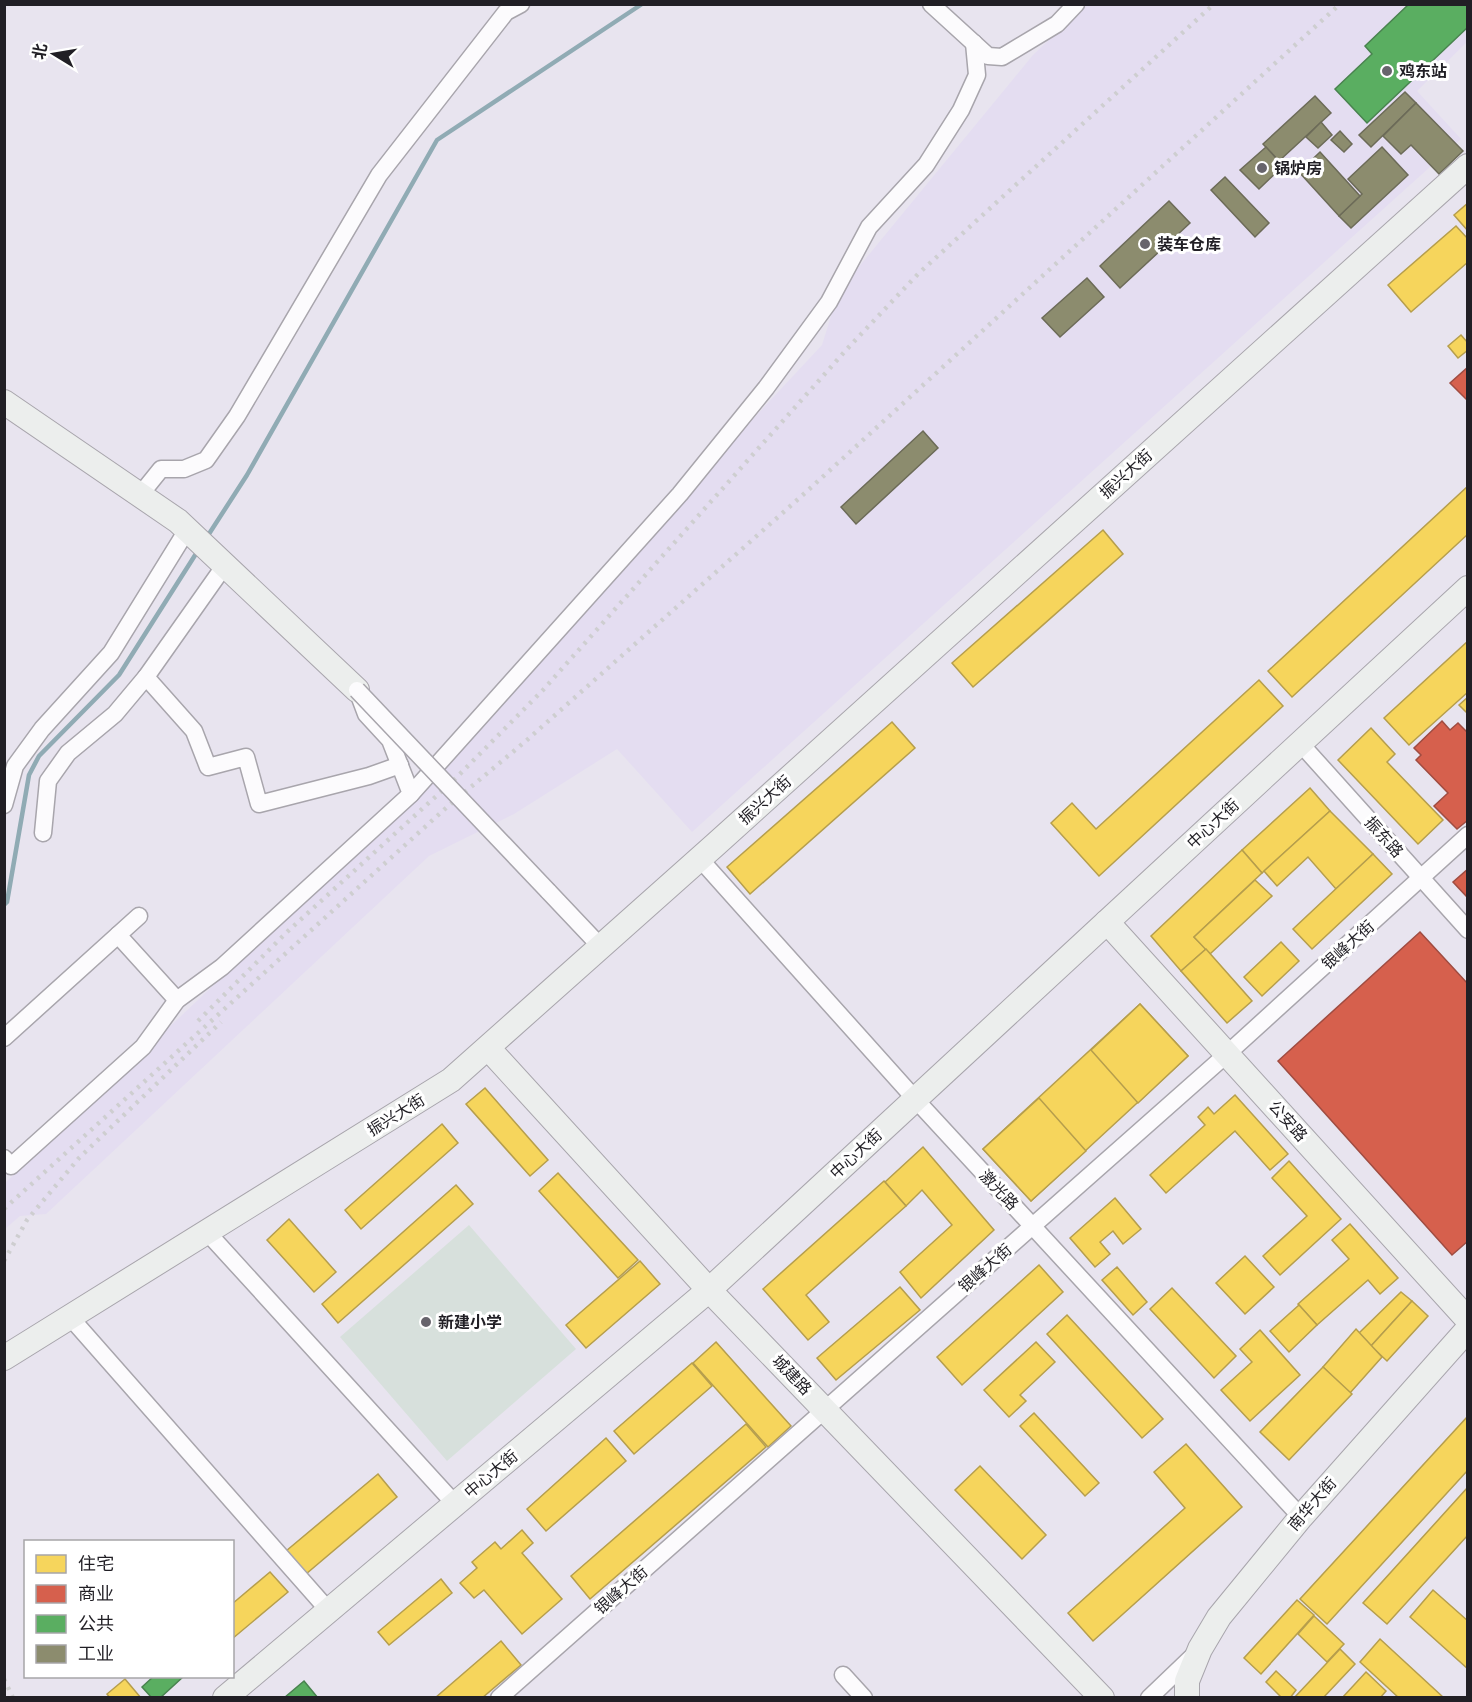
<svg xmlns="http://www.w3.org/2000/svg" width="1472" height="1702" font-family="Poppins,'Noto Sans SC',sans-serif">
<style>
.built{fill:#e4ddf1}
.green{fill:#d7e0dc}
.homes{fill:#f6d55c;stroke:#b69e4c;stroke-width:1.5}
.shops{fill:#d6604d;stroke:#a04c41;stroke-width:1.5}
.public{fill:#5aae61;stroke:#49834f;stroke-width:1.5}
.industry{fill:#8c8c6e;stroke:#6c6b58;stroke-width:1.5}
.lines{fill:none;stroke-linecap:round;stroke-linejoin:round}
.stream{stroke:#90abb4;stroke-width:4.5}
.street-casing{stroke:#a8a5ac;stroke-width:19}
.secondary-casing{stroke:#a8a5ac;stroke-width:26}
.street{stroke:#fcfbfd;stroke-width:16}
.secondary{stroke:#eceeed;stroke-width:24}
.rail{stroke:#ceced0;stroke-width:4.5;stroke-dasharray:3 6;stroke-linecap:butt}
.street-bridge-casing{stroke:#a8a5ac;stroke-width:19;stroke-linecap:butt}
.street-bridge{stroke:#fcfbfd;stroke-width:16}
.poi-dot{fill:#67646c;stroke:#fff;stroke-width:2}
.labels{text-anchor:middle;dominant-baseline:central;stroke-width:6;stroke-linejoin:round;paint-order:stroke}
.poi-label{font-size:16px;font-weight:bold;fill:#211f25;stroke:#fff;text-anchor:start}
.street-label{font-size:16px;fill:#211f25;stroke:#fff}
</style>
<rect width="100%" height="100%" fill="#e8e4ef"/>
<polygon class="built" points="1086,5 1467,5 1467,42 1417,91 1461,139 692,832 617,749 514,814 429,856 46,1214 20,1216 5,1229 5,1183 452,759 444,750 822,345 839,291 1033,55"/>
<polygon class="green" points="469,1225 576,1349 447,1461 340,1337"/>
<g class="homes">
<polygon points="1468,203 1468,231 1454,215"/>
<polygon points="1456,226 1468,239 1468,262 1411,312 1388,285"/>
<polygon points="1461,335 1468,343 1468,350 1458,358 1448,346"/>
<polygon points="1468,486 1468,534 1292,697 1268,671"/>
<polygon points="1103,530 1123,554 973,687 952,663"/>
<polygon points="1468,641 1468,692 1409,745 1384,718"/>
<polygon points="1259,680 1283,706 1099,876 1051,823 1072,803 1096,829"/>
<polygon points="1468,697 1468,714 1459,705"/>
<polygon points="892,722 915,748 750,894 727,867"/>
<polygon points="1371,728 1395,754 1387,762 1443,820 1418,844 1338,760"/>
<polygon points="1310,788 1330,811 1262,873 1242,850"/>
<polygon points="1330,811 1373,854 1336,889 1308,857 1277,886 1264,871"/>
<polygon points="1242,850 1262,873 1194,937 1206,949 1181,971 1151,936"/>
<polygon points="1373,854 1392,874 1312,949 1293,929"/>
<polygon points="1255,880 1272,896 1210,954 1194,937"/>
<polygon points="1281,942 1299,961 1262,996 1244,977"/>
<polygon points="1206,949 1252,1001 1227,1023 1181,971"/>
<polygon points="1140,1004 1188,1056 1031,1201 983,1149"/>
<polygon points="1140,1004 1188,1056 1138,1103 1091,1050"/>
<polygon points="485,1088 548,1160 530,1176 466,1104"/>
<polygon points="1235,1095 1288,1154 1270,1170 1235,1131 1166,1193 1150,1175 1205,1125 1198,1117 1208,1107 1214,1114"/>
<polygon points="1039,1098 1086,1151 1031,1201 983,1149"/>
<polygon points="442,1124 458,1143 361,1229 345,1210"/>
<polygon points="923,1147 994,1230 921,1298 900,1272 952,1225 922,1190 906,1206 885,1182"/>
<polygon points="1289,1161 1341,1219 1280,1275 1263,1256 1307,1216 1272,1178"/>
<polygon points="558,1173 638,1260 618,1278 539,1191"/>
<polygon points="884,1181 906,1206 806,1295 829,1322 808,1340 763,1289"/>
<polygon points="456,1185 473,1204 338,1323 322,1304"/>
<polygon points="1115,1198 1141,1229 1123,1244 1113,1231 1100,1242 1110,1254 1095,1267 1070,1238"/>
<polygon points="289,1219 336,1272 314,1292 267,1240"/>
<polygon points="1350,1224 1398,1278 1380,1294 1368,1280 1317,1325 1298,1304 1349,1259 1332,1240"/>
<polygon points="1245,1256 1274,1287 1245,1314 1216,1283"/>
<polygon points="640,1261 660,1284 586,1348 566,1325"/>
<polygon points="1039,1265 1063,1292 962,1385 937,1357"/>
<polygon points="1117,1267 1147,1302 1133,1315 1102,1280"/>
<polygon points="900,1287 920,1310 836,1380 817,1358"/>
<polygon points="1172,1288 1236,1356 1214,1378 1150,1309"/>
<polygon points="1401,1292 1412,1301 1371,1346 1359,1333"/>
<polygon points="1412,1301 1428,1316 1387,1361 1371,1346"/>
<polygon points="1299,1305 1317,1325 1289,1352 1270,1331"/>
<polygon points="1067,1315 1163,1419 1142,1438 1047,1334"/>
<polygon points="1356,1329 1382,1357 1350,1393 1323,1367"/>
<polygon points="1260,1330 1300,1375 1250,1421 1221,1390 1252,1362 1240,1349"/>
<polygon points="716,1342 791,1426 768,1447 693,1363"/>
<polygon points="1036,1342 1055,1362 1020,1395 1026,1401 1009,1417 984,1390"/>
<polygon points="692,1363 712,1386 634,1454 614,1431"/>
<polygon points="1323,1367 1352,1394 1289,1460 1260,1432"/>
<polygon points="1034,1413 1099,1483 1085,1496 1020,1426"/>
<polygon points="1468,1416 1468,1470 1327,1624 1300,1599"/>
<polygon points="746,1424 766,1447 590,1599 571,1576"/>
<polygon points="606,1438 626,1461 546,1531 527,1509"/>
<polygon points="1186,1444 1242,1507 1093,1641 1068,1613 1185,1508 1154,1472"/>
<polygon points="980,1466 1046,1535 1022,1559 955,1490"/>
<polygon points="378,1474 397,1497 306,1574 286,1551"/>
<polygon points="1468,1487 1468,1535 1387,1624 1363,1603"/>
<polygon points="522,1530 533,1543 522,1553 562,1599 522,1634 484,1590 474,1598 460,1583 477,1568 472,1562 495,1542 501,1549"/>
<polygon points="270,1572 288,1592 232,1639 232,1604"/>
<polygon points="441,1579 452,1593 389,1645 378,1632"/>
<polygon points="1433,1590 1468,1621 1468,1669 1410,1617"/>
<polygon points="1297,1600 1314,1615 1261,1674 1244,1658"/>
<polygon points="1314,1616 1344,1644 1327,1662 1298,1634"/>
<polygon points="1380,1639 1444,1698 1399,1698 1360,1662"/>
<polygon points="501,1641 521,1665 482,1698 435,1698"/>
<polygon points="1340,1649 1355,1664 1323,1698 1294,1698"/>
<polygon points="1276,1671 1296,1690 1290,1698 1282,1698 1266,1682"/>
<polygon points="1366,1672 1386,1691 1380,1698 1342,1698"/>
<polygon points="125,1679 141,1698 110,1698 107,1694"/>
</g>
<g class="shops">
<polygon points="1468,367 1468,401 1450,383"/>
<polygon points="1442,721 1450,730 1458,723 1468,733 1468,820 1457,829 1434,806 1448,793 1416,760 1421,755 1414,748"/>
<polygon points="1468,869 1468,898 1453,882"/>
<polygon points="1420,932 1468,984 1468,1241 1452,1255 1278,1061"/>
</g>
<g class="public">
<polygon points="1409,4 1468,4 1468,27 1367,123 1335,89 1372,54 1365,46"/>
<polygon points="154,1676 184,1676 160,1698 152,1698 142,1687"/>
<polygon points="304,1681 318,1698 284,1698"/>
</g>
<g class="industry">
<polygon points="1405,92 1416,103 1371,147 1359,135"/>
<polygon points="1315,96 1331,113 1279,161 1263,144"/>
<polygon points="1416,103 1463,151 1439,174 1411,145 1401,154 1383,136"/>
<polygon points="1321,122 1332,135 1318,148 1306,137"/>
<polygon points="1340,131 1352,144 1344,152 1331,140"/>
<polygon points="1266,147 1283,166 1259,189 1240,170"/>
<polygon points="1382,147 1408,175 1351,228 1339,216 1362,194 1348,179"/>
<polygon points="1320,152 1360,196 1339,216 1299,172"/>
<polygon points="1225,177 1269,223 1255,237 1211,190"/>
<polygon points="1169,201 1190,223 1120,288 1100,266"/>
<polygon points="1087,278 1104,297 1060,337 1042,318"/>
<polygon points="923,431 938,448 856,524 841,507"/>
</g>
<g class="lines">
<g class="stream">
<polyline points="207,537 247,475 437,140 642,4"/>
<polyline points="4,905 7,902 29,775 39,756 119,675 199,549"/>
</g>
<g class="street-casing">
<g id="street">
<polyline points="931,4 988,56 1002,57 1057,24 1076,4"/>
<polyline points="140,495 161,469 184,469 206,460 237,416 379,175 506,12 521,4"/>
<polyline points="225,565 146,677 194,731 208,767 246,757 259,804 369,776 400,765"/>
<polyline points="1300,743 1468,930"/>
<polyline points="411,794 680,494 766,388 829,302 869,227 926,165 961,110 977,75 974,43"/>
<polyline points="4,805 15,766 42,729 111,653 187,530"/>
<polyline points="43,833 48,781 68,753 115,714 146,677"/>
<polyline points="700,859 916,1100 1301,1517"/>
<polyline points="548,891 601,947"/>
<polyline points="118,935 177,1000"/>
<polyline points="4,1038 139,916"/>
<polyline points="4,1158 11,1166 143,1047 177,1000 222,967 411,794 390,740 366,714 357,690"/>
<polyline points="207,1232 455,1504"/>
<polyline points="70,1317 329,1611"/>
<polyline points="843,1675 864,1698"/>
<polyline points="499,1698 1227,1054 1468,835"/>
<polyline points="1149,1698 1195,1654"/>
</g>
</g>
<g class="secondary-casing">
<g id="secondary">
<polyline points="4,402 178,521 357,690"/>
<polyline points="1107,922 1468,1320"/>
<polyline points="488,1048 709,1290 1102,1698"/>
<polyline points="4,1358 451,1080 715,845 1468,166"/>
<polyline points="225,1698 709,1290 1468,588"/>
<polyline points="1187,1698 1187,1681 1200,1649 1219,1617 1301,1517 1468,1329"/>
</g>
</g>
<use href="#street" class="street"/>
<use href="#secondary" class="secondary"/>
<g class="rail">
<polyline points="198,1021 287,932 455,779 543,690 847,349 918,274 1214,4"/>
<polyline points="4,1209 447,807 527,740 805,493 1340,4"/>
<polyline points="4,1261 27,1220 79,1158 221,1022"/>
<polyline points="4,1679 13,1698"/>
</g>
<g class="street-bridge-casing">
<polyline id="street-bridge" points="357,690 548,891"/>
</g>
<use href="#street-bridge" class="street-bridge"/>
</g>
<g class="poi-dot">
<circle cx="1387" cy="71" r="6"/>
<circle cx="1262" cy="168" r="6"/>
<circle cx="1145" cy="244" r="6"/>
<circle cx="426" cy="1322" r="6"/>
</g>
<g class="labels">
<g class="poi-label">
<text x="1399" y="71">鸡东站</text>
<text x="1274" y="168">锅炉房</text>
<text x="1157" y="244">装车仓库</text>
<text x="438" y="1322">新建小学</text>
</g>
<g class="street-label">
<text transform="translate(1126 474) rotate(-42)">振兴大街</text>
<text transform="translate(765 800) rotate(-42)">振兴大街</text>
<text transform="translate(1213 824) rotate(-43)">中心大街</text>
<text transform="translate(1384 837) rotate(48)">振东路</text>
<text transform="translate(1348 945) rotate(-42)">银峰大街</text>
<text transform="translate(396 1115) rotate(-32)">振兴大街</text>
<text transform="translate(1288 1121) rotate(48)">公安路</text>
<text transform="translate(856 1154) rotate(-43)">中心大街</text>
<text transform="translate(999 1190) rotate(47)">激光路</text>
<text transform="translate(985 1268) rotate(-41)">银峰大街</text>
<text transform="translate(792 1375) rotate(46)">城建路</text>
<text transform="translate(491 1474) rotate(-40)">中心大街</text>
<text transform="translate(1312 1504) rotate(-49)">南华大街</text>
<text transform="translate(621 1590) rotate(-41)">银峰大街</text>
</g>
</g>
<rect width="1472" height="1702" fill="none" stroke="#211f25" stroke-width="12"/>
<rect x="24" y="1540" width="210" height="138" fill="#ffffff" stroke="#a6a5a8" stroke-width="1.5"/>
<rect x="36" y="1555" width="30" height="18" fill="#f6d55c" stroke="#a6a5a8" stroke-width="1.5"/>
<text x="78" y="1570" font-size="18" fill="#211f25">住宅</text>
<rect x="36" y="1585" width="30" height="18" fill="#d6604d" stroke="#a6a5a8" stroke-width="1.5"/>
<text x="78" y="1600" font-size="18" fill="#211f25">商业</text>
<rect x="36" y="1615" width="30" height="18" fill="#5aae61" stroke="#a6a5a8" stroke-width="1.5"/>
<text x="78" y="1630" font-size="18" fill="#211f25">公共</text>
<rect x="36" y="1645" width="30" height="18" fill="#8c8c6e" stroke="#a6a5a8" stroke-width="1.5"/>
<text x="78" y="1660" font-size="18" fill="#211f25">工业</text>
<g transform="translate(54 54) rotate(281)" stroke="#ffffff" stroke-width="4.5" paint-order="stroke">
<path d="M0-4.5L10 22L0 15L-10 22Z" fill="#211f25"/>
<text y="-9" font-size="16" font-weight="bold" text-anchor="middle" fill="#211f25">北</text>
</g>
</svg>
